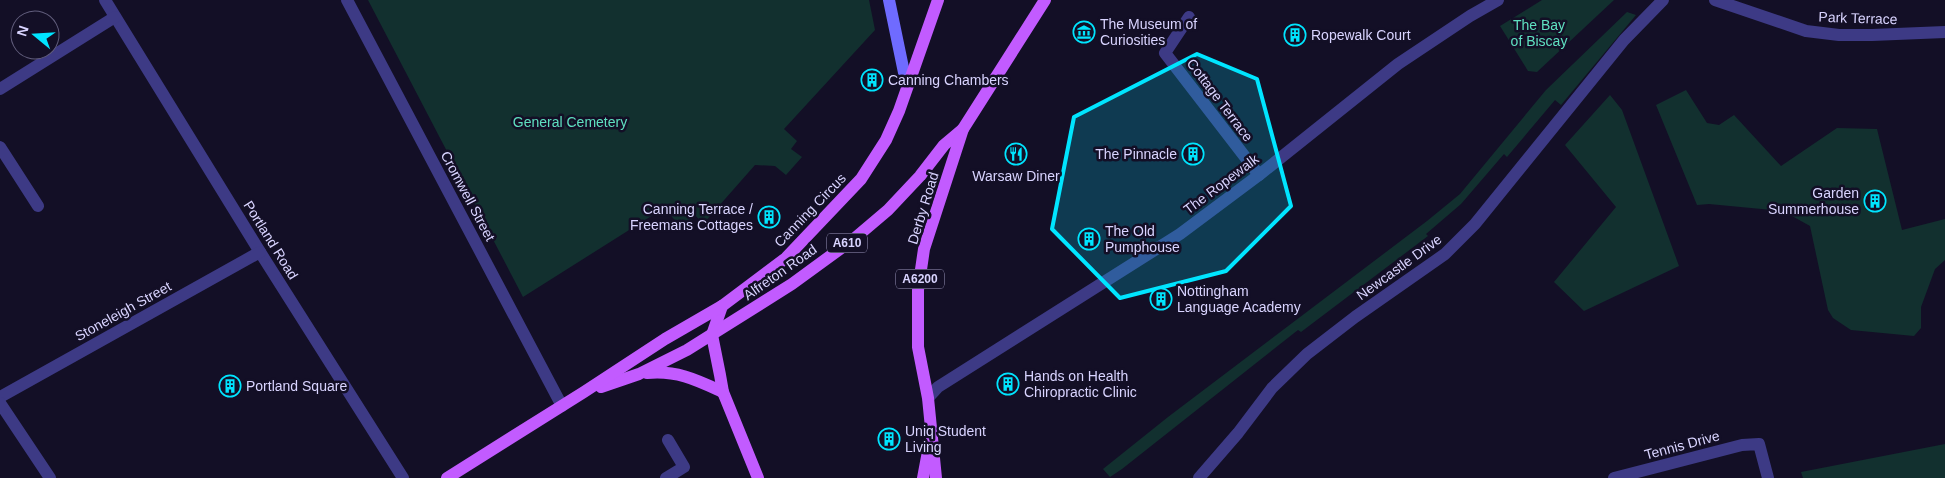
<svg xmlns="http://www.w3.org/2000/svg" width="1945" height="478" font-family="Helvetica,sans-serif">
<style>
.green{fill:#12302f}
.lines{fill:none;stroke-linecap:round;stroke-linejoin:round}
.street{stroke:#3d3a85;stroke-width:12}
.secondary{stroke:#6f6bff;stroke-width:12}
.primary{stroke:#c25bff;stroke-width:12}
.marked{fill:#00e5ff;fill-opacity:0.2;stroke:#00e5ff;stroke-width:4;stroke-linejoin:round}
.labels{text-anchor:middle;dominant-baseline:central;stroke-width:5;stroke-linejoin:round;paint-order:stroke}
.shield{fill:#130f26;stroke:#9e99be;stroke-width:1}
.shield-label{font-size:12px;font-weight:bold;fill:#d9d4ff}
.street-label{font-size:14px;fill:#d9d4ff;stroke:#130f26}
.poi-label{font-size:14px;fill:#d9d4ff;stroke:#130f26;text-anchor:start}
.park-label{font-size:14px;fill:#5fe0c0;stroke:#130f26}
</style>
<rect width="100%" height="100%" fill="#130f26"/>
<g class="green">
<polygon points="368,0 869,0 875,30 784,129 797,141 791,149 802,157 786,175 775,166 755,165 703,224 696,216 682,228 664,208 523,297"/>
<polygon points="1542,0 1614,0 1537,72 1528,71 1500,26"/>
<polygon points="1627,12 1636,15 1561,105 1555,100 1507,157 1504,154 1461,204 1426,234 1428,236 1301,332 1298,330 1122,469 1110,477 1103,469 1168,417 1427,221 1460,194 1546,90"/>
<polygon points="1686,90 1707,123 1719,125 1734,115 1781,166 1837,128 1877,129 1902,230 1945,219 1945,260 1935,269 1921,307 1921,328 1914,336 1851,330 1833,318 1828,310 1810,226 1783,211 1709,204 1697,205 1656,105"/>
<polygon points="1610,95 1622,110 1679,266 1584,311 1554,282 1616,207 1565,145"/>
<polygon points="1945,444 1945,478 1803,478 1801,472"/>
</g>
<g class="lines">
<g class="street">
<polyline points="105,0 260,252 403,478"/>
<polyline points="347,0 562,406"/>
<polyline points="1715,0 1806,31 1839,35 1872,35 1945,32"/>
<polyline points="1189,17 1165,53 1259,175"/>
<polyline points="0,89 115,17"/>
<polyline points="0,147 38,206"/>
<polyline points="0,397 260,252"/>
<polyline points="928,398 938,387 1180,234 1259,175 1398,64 1470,16 1498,0"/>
<polyline points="0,403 50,478"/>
<polyline points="666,478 684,467 668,440"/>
<polyline points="1199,478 1238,433 1272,388 1307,354 1355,317 1445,254 1475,224 1624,40 1663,0"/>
<polyline points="1614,478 1742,445 1759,444 1768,478"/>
</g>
<polyline class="secondary" points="889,0 907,87"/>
<g class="primary">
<polyline points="722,306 712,335 720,375 723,392 758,478"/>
<path d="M647,373C677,370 697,380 723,392"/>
<polyline points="601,387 639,374 687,350 792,284 855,238 888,210 920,176 944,145 963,129"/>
<polyline points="447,478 584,392 665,339 722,306 786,258 861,179 886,140 899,111 938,0"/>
<polyline points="923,478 929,446"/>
<polyline points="936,478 928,398 918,347 918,290 924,249 963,129 1045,0"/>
</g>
</g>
<path class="marked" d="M1197,54L1257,79L1291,206L1226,271L1120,298L1052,229L1074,117Z"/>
<defs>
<g id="museum-ring" transform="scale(1.125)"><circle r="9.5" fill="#130f26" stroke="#00e5ff" stroke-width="1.5"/><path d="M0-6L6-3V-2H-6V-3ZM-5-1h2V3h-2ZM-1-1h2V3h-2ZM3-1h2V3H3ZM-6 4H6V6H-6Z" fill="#00e5ff"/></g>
<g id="building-ring" transform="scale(1.125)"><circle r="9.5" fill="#130f26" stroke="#00e5ff" stroke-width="1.5"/><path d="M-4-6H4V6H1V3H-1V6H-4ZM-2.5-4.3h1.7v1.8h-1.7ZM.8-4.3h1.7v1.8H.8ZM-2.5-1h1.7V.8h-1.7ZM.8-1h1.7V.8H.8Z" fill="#00e5ff"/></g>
<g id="restaurant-ring" transform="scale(1.125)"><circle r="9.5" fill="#130f26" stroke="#00e5ff" stroke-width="1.5"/><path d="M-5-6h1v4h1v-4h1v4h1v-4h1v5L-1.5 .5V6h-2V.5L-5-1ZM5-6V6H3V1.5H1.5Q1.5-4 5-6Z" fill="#00e5ff"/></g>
</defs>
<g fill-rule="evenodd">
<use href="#museum-ring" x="1084" y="32"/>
<use href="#building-ring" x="1295" y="35"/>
<use href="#building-ring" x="872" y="80"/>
<use href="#restaurant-ring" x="1016" y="154"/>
<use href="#building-ring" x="1193" y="154"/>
<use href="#building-ring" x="1875" y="201"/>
<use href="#building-ring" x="769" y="217"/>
<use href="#building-ring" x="1089" y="239"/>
<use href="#building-ring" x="1161" y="299"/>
<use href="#building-ring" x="1008" y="384"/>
<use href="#building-ring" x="230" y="386"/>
<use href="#building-ring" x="889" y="439"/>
</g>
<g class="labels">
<g class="shield">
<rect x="827" y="233.5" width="40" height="19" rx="4"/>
<rect x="896" y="269.5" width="48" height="19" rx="4"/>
</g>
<g class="shield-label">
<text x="847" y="243">A610</text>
<text x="920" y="279">A6200</text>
</g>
<g class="street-label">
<text transform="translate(1858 18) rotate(2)">Park Terrace</text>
<text transform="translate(1220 100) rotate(53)">Cottage Terrace</text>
<text transform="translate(1221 184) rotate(-37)">The Ropewalk</text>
<text transform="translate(468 196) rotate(62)">Cromwell Street</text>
<text transform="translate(923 208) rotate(-73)">Derby Road</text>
<text transform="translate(810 210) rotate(-46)">Canning Circus</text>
<text transform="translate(271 240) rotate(58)">Portland Road</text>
<text transform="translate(1399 267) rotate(-36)">Newcastle Drive</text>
<text transform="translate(780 272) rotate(-35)">Alfreton Road</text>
<text transform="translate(123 311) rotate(-29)">Stoneleigh Street</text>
<text transform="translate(1682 445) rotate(-15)">Tennis Drive</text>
</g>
<g class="poi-label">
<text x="1100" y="24">The Museum of<tspan x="1100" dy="16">Curiosities</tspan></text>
<text x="1311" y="35">Ropewalk Court</text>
<text x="888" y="80">Canning Chambers</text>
<text x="1177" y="154" text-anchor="end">The Pinnacle</text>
<text x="1016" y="176" text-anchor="middle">Warsaw Diner</text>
<text x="1859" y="193" text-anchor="end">Garden<tspan x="1859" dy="16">Summerhouse</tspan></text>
<text x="753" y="209" text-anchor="end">Canning Terrace /<tspan x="753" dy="16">Freemans Cottages</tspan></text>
<text x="1105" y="231">The Old<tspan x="1105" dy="16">Pumphouse</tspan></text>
<text x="1177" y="291">Nottingham<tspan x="1177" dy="16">Language Academy</tspan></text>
<text x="1024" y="376">Hands on Health<tspan x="1024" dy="16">Chiropractic Clinic</tspan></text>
<text x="246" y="386">Portland Square</text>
<text x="905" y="431">Uniq Student<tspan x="905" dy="16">Living</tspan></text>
</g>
<g class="park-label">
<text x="1539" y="25">The Bay<tspan x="1539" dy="16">of Biscay</tspan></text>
<text x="570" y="122">General Cemetery</text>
</g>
</g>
<g transform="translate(35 35) rotate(288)"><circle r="24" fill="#130f26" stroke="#625e7d"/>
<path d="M0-4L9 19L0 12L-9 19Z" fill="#00e5ff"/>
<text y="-8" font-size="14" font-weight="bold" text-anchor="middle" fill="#d9d4ff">N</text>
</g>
</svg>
